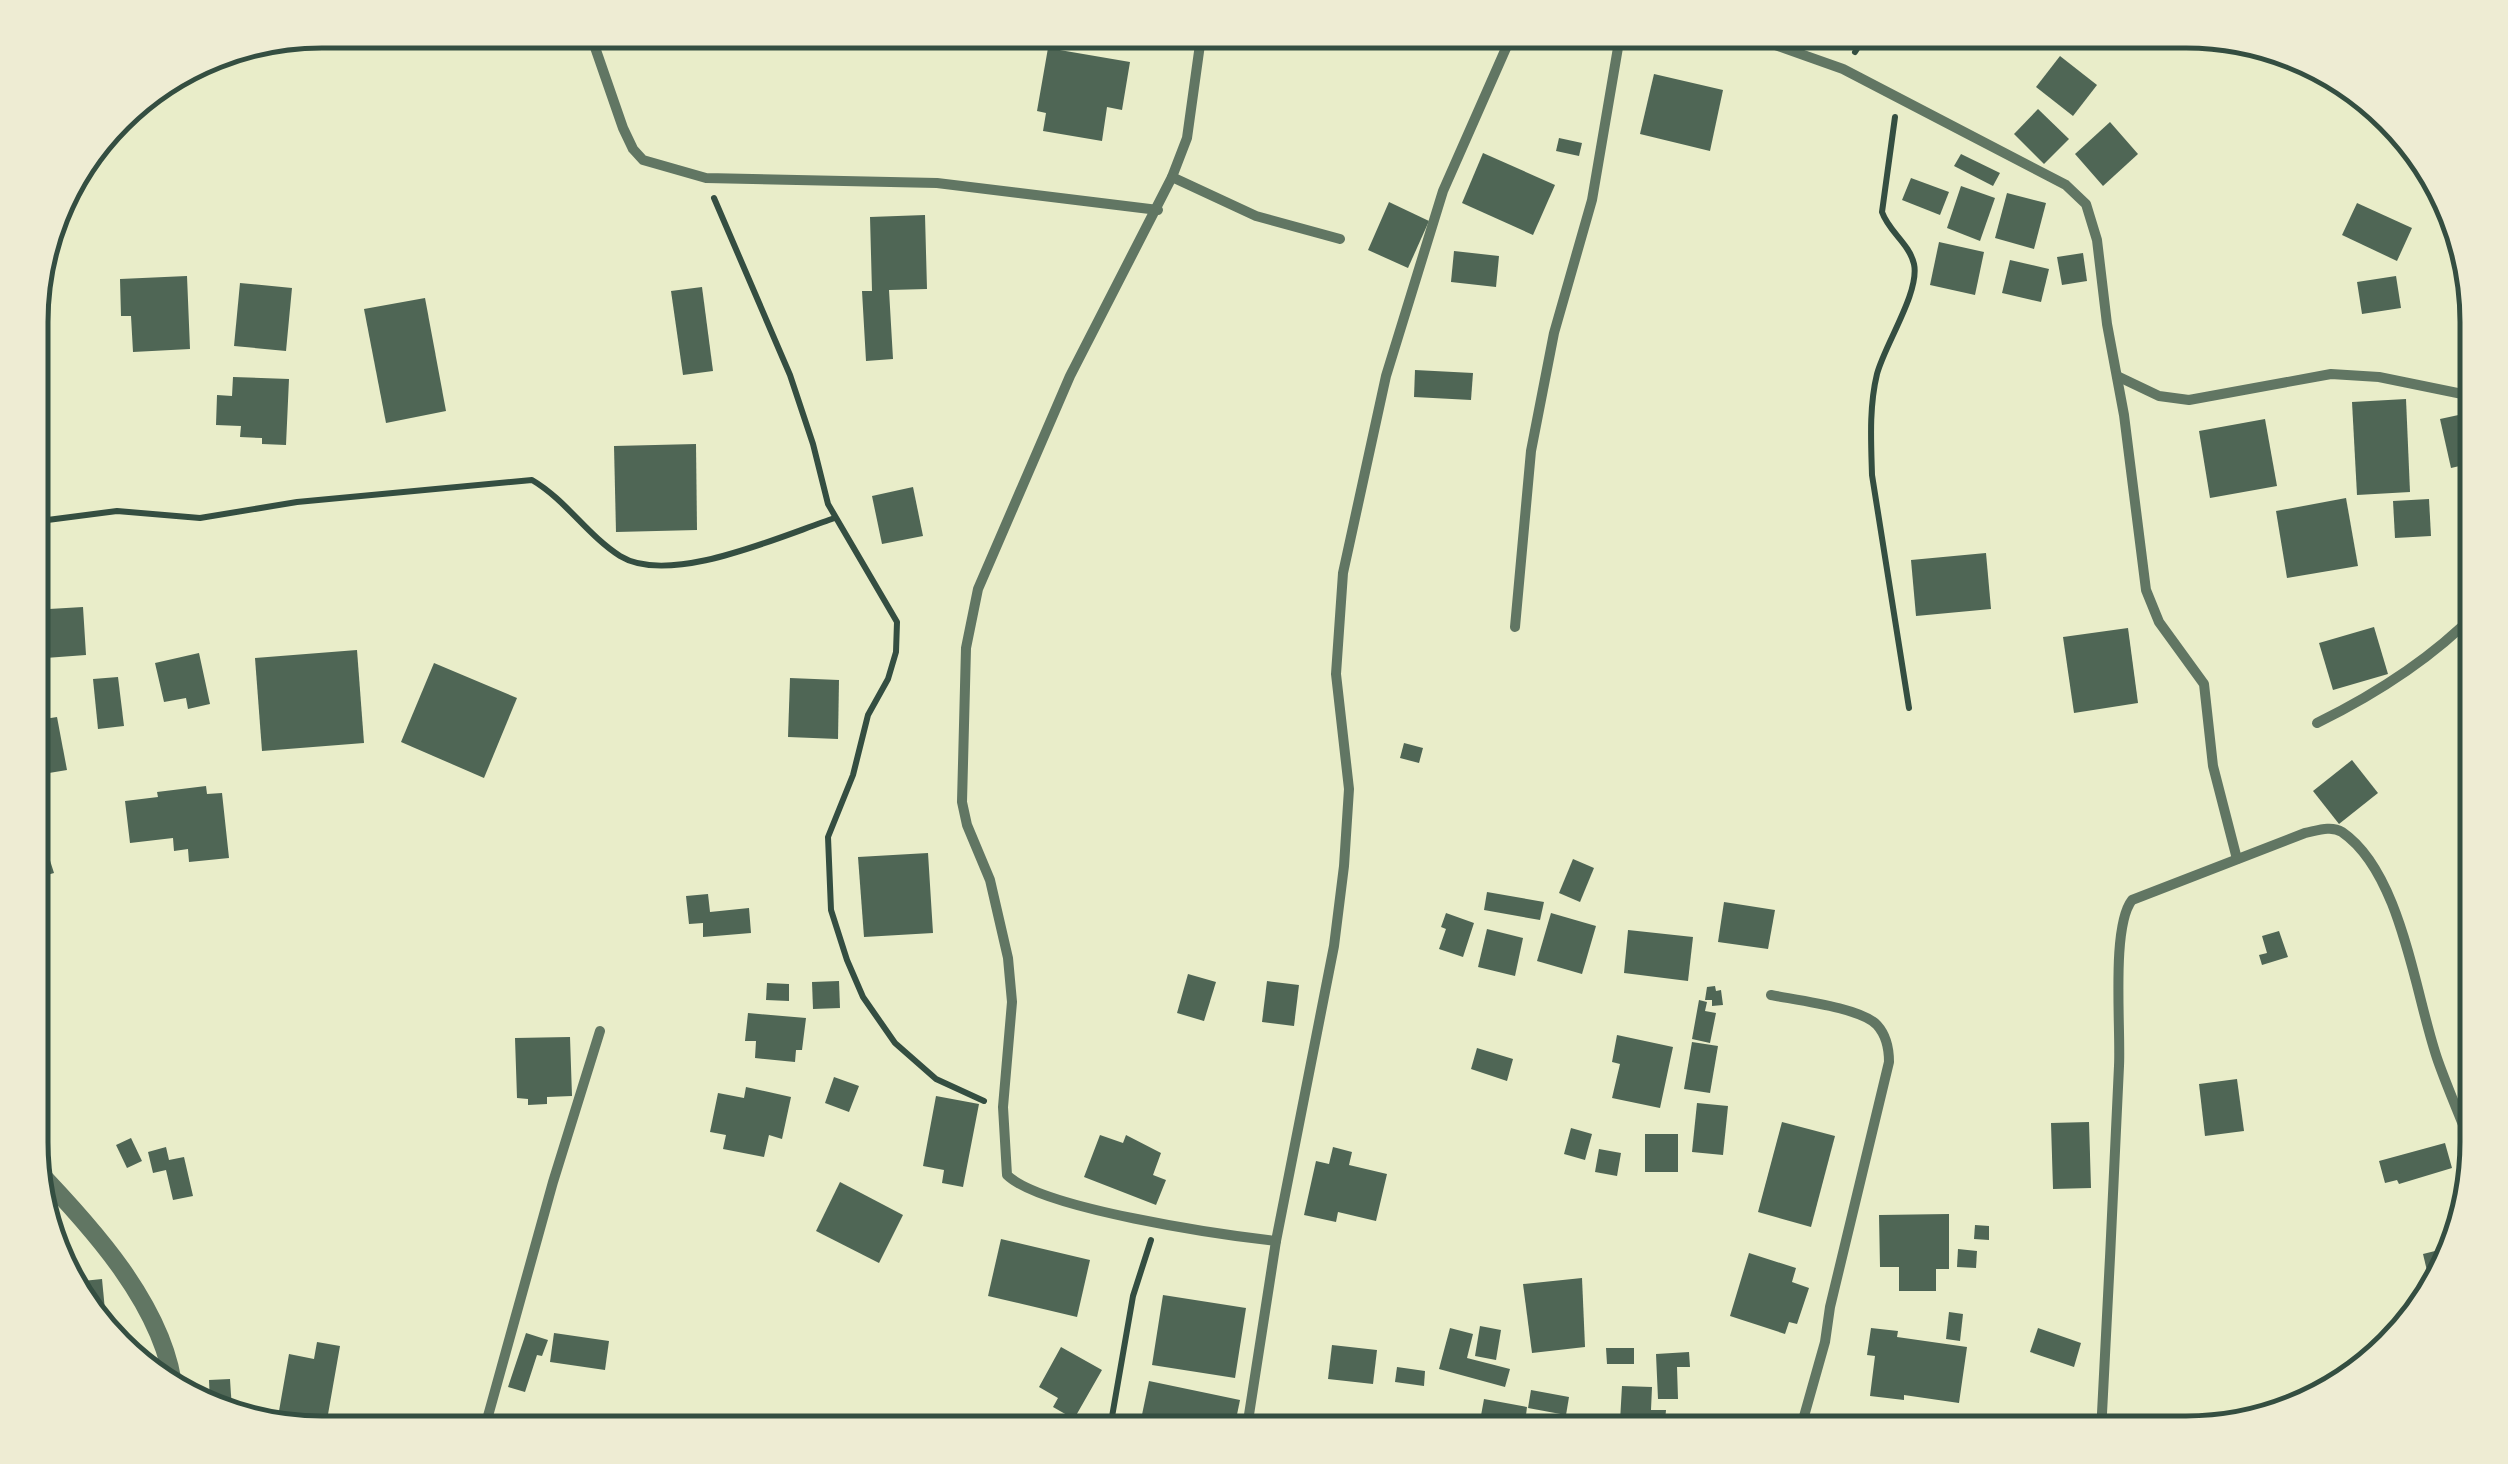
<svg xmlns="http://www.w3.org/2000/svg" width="2508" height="1464" font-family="'Nunito Sans',sans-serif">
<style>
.building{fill:#4f6655}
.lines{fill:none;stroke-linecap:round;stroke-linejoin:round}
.path{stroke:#344e41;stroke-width:6}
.minor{stroke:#617663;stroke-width:10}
.tertiary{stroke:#617663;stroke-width:18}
.rim{fill:none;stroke:#344e41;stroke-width:5}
</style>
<rect width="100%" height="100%" fill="#e9edc9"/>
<g class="building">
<polygon points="1048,48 1130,62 1122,110 1107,107 1102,141 1043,131 1046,113 1037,111"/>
<polygon points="2060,56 2097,85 2073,116 2036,87"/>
<polygon points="1654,74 1723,90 1710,151 1640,134"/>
<polygon points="2038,109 2069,139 2044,164 2014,134"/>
<polygon points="2110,122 2138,154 2103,186 2075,154"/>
<polygon points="1559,138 1582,143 1579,156 1556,151"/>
<polygon points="1483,153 1555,185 1533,235 1462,203"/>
<polygon points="1961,154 2000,173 1993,186 1954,166"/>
<polygon points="1911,178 1949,192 1940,215 1902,200"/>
<polygon points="1961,186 1995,198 1980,241 1947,228"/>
<polygon points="2007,193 2046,203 2034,249 1995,238"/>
<polygon points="1389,202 1429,221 1408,268 1368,250"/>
<polygon points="2357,203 2412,228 2397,261 2342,235"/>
<polygon points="925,215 927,289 889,290 893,359 866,361 862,291 872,291 870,217"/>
<polygon points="1939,242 1984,252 1975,295 1930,285"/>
<polygon points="1454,251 1499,256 1496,287 1451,282"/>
<polygon points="2083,253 2087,281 2062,285 2057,257"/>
<polygon points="2010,260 2049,269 2041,302 2002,293"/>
<polygon points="187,276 190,349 133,352 131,316 121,316 120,279"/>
<polygon points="2396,276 2401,308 2362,314 2357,282"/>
<polygon points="240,283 292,288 286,351 234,346"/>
<polygon points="702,287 713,371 683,375 671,291"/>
<polygon points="425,298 446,411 386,423 364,309"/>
<polygon points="1415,370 1473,373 1471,400 1414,397"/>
<polygon points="233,377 289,379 286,445 262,444 262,438 240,437 241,426 216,425 217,395 232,396"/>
<polygon points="2406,399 2410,492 2357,495 2352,402"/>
<polygon points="2477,411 2477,462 2451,468 2440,419"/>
<polygon points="2265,419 2277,486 2210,498 2199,431"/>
<polygon points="696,444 697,530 616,532 614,446"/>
<polygon points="913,487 923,536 882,544 872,496"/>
<polygon points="2477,490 2477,534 2467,536 2458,494"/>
<polygon points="2346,498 2358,566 2287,578 2276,511"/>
<polygon points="2429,499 2431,536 2395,538 2393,501"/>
<polygon points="1986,553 1991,609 1916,616 1911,560"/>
<polygon points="83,607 86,655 32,659 32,610"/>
<polygon points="2374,627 2388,674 2333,690 2319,643"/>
<polygon points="2128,628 2138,703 2074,713 2063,637"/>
<polygon points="357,650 364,743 262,751 255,658"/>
<polygon points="199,653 210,704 188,709 186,698 164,702 155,663"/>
<polygon points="434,663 517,698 484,778 401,742"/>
<polygon points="118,677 124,726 98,729 93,679"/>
<polygon points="790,678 839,680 838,739 788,737"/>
<polygon points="57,717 67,770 37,775 32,760 32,721"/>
<polygon points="1404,743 1423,748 1419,763 1400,758"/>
<polygon points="2352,760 2378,793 2339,824 2313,791"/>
<polygon points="206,786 207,794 222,793 229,858 189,862 188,849 174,851 173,838 130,843 125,801 158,797 157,792"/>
<polygon points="32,804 54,873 47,875 50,884 32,890"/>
<polygon points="928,853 933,933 864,937 858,857"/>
<polygon points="1573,859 1594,868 1580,902 1559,893"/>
<polygon points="1487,892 1544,902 1540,920 1484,910"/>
<polygon points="708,894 710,912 749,908 751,933 703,937 703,923 689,924 686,896"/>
<polygon points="1724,902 1775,910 1768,949 1718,942"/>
<polygon points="1446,913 1474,923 1463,957 1439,949 1446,929 1441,927"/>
<polygon points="1551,913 1596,926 1582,974 1537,961"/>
<polygon points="1487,929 1523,938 1515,976 1478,967"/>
<polygon points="1628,930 1693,937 1688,981 1624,973"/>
<polygon points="2279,931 2288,957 2262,965 2259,955 2267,953 2262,936"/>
<polygon points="1188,974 1216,982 1204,1021 1177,1013"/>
<polygon points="839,981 840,1008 813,1009 812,982"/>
<polygon points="1267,981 1299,985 1294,1026 1262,1022"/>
<polygon points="767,983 789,984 789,1001 766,1000"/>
<polygon points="1715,986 1716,991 1721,990 1723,1005 1712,1006 1712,1000 1705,1000 1707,987"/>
<polygon points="1699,1000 1707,1002 1705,1011 1716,1013 1710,1043 1692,1039"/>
<polygon points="748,1013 806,1018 802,1050 796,1050 795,1062 755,1058 756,1041 745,1041"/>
<polygon points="1617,1035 1673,1047 1660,1108 1612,1098 1620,1064 1612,1062"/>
<polygon points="570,1037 572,1096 547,1097 547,1104 528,1105 528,1099 517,1098 515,1038"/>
<polygon points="1692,1042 1718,1046 1710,1093 1684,1089"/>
<polygon points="1477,1048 1513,1059 1507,1081 1471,1069"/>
<polygon points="834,1077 859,1086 849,1112 825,1103"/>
<polygon points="2237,1079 2244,1131 2205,1136 2199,1084"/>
<polygon points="746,1087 791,1097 782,1139 769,1135 764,1157 723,1149 726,1135 710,1132 718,1093 744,1098"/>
<polygon points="936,1096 979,1104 963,1187 942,1183 944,1170 923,1166"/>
<polygon points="1697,1103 1728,1106 1723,1155 1692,1152"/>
<polygon points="1782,1122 1835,1136 1811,1227 1758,1212"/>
<polygon points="2089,1122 2091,1188 2053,1189 2051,1123"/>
<polygon points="1571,1128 1592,1134 1585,1160 1564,1154"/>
<rect x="1645" y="1134" width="33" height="38"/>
<polygon points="1100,1135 1123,1143 1126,1135 1161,1153 1153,1175 1166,1180 1156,1205 1084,1177"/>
<polygon points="131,1138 142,1161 127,1168 116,1145"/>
<polygon points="2445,1143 2452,1168 2399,1184 2397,1180 2385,1183 2379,1161"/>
<polygon points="166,1147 169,1160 184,1157 193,1196 173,1200 166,1170 153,1173 148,1152"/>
<polygon points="1333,1147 1352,1152 1349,1165 1387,1174 1376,1221 1338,1212 1336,1222 1304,1215 1316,1161 1329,1164"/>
<polygon points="1599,1149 1621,1153 1617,1176 1595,1172"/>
<polygon points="840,1182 903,1215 879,1263 816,1231"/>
<polygon points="1949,1214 1949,1269 1936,1269 1936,1291 1899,1291 1899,1267 1880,1267 1879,1215"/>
<polygon points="1975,1225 1989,1226 1989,1240 1974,1239"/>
<polygon points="1001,1239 1090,1260 1077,1317 988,1296"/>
<polygon points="2451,1247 2443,1276 2429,1279 2423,1254"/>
<polygon points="1958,1249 1977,1251 1976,1268 1957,1267"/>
<polygon points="1749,1253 1796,1268 1792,1282 1809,1288 1797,1324 1789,1322 1785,1334 1730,1316"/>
<polygon points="1582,1278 1585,1347 1532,1353 1523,1284"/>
<polygon points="102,1279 107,1331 79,1304 73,1282"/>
<polygon points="1163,1295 1246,1308 1235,1378 1152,1365"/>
<polygon points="1949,1312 1963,1314 1960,1341 1946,1339"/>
<polygon points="1480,1326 1501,1330 1496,1360 1475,1356"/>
<polygon points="1450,1328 1473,1334 1467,1358 1510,1369 1505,1387 1439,1369"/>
<polygon points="1871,1328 1898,1331 1897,1337 1967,1347 1959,1403 1904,1395 1904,1400 1870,1396 1875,1356 1867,1355"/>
<polygon points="2038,1328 2081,1343 2074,1367 2030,1352"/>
<polygon points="526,1333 548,1340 542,1356 537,1355 525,1392 508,1387"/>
<polygon points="554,1333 609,1341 605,1370 550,1362"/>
<polygon points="317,1342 340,1346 327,1420 279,1411 289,1354 314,1359"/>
<polygon points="1332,1345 1377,1350 1373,1384 1328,1379"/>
<polygon points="1061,1347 1102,1370 1074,1419 1053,1407 1058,1398 1039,1387"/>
<polygon points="1606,1348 1634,1348 1634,1364 1607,1364"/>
<polygon points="1689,1352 1690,1367 1677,1367 1678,1399 1658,1399 1656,1354"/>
<polygon points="1397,1367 1425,1371 1424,1386 1395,1382"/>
<polygon points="230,1379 232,1410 210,1404 209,1380"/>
<polygon points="1149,1381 1240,1400 1233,1434 1138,1434"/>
<polygon points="1622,1386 1652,1387 1651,1410 1666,1410 1665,1421 1658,1421 1658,1427 1670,1428 1670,1434 1609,1434 1610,1421 1620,1421"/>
<polygon points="1531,1390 1569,1397 1566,1415 1528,1408"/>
<polygon points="1484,1399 1527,1407 1526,1415 1534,1417 1532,1431 1498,1433 1499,1424 1480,1421"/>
<polygon points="1699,1415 1724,1420 1721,1434 1695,1434"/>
</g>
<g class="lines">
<g class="path">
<polyline points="1855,52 1869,30"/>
<path d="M1895,117L1882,212C1889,232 1909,243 1914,264C1920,292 1885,344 1877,374C1869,407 1871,441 1872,475L1909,708"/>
<polyline points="714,198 790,375 813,444 828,504 897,622 896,652 888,679 868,715 853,775 828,837 831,910 847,960 863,997 895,1043 936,1079 984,1101"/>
<path d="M32,522L117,511L200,518L297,502L532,480C566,500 587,535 620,556C670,587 783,535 835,518"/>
<polyline points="1109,1434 1133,1296 1151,1240"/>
</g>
<g class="minor">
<polyline points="589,30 623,128 633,149 643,160 706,178 937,183 1158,210"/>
<path d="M1202,30L1187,138L1172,177L1070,376L978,589L966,648L962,802L967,825L990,880L1008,958L1012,1002L1003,1107L1007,1175C1042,1209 1222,1235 1276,1241"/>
<polyline points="1733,30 1843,69 2066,185 2086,204 2097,240 2107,324 2124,415 2146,590 2159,622 2204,684 2213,766 2237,859"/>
<polyline points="1172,177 1256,216 1340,239"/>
<polyline points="2117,376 2159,396 2189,400 2331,374 2379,377 2477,397"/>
<polyline points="1515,627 1531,451 1554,333 1592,200 1621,30"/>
<path d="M2317,723C2374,695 2432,658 2477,612"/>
<path d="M1771,995C1796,1000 1862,1008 1877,1025C1887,1036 1889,1049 1889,1062L1830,1307L1825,1342L1799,1434"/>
<path d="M2101,1433C2108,1311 2113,1188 2119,1066C2121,1028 2111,927 2132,900L2305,833C2316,831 2331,825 2342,832C2402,873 2415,996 2438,1061C2450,1095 2465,1127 2477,1161"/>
<polyline points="483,1434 553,1182 600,1031"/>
<polyline points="1246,1434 1276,1241 1334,946 1344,866 1349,789 1336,674 1343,573 1386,376 1443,191 1514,30"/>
</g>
<path class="tertiary" d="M32,1165C89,1224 167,1308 174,1393"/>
</g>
<path d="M0 0H2508V1464H0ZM322 48H2186A274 274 0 0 1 2460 322V1142A274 274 0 0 1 2186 1416H322A274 274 0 0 1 48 1142V322A274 274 0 0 1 322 48Z" fill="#eeecd3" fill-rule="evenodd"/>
<path class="rim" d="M322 48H2186A274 274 0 0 1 2460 322V1142A274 274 0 0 1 2186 1416H322A274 274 0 0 1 48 1142V322A274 274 0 0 1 322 48Z"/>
</svg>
